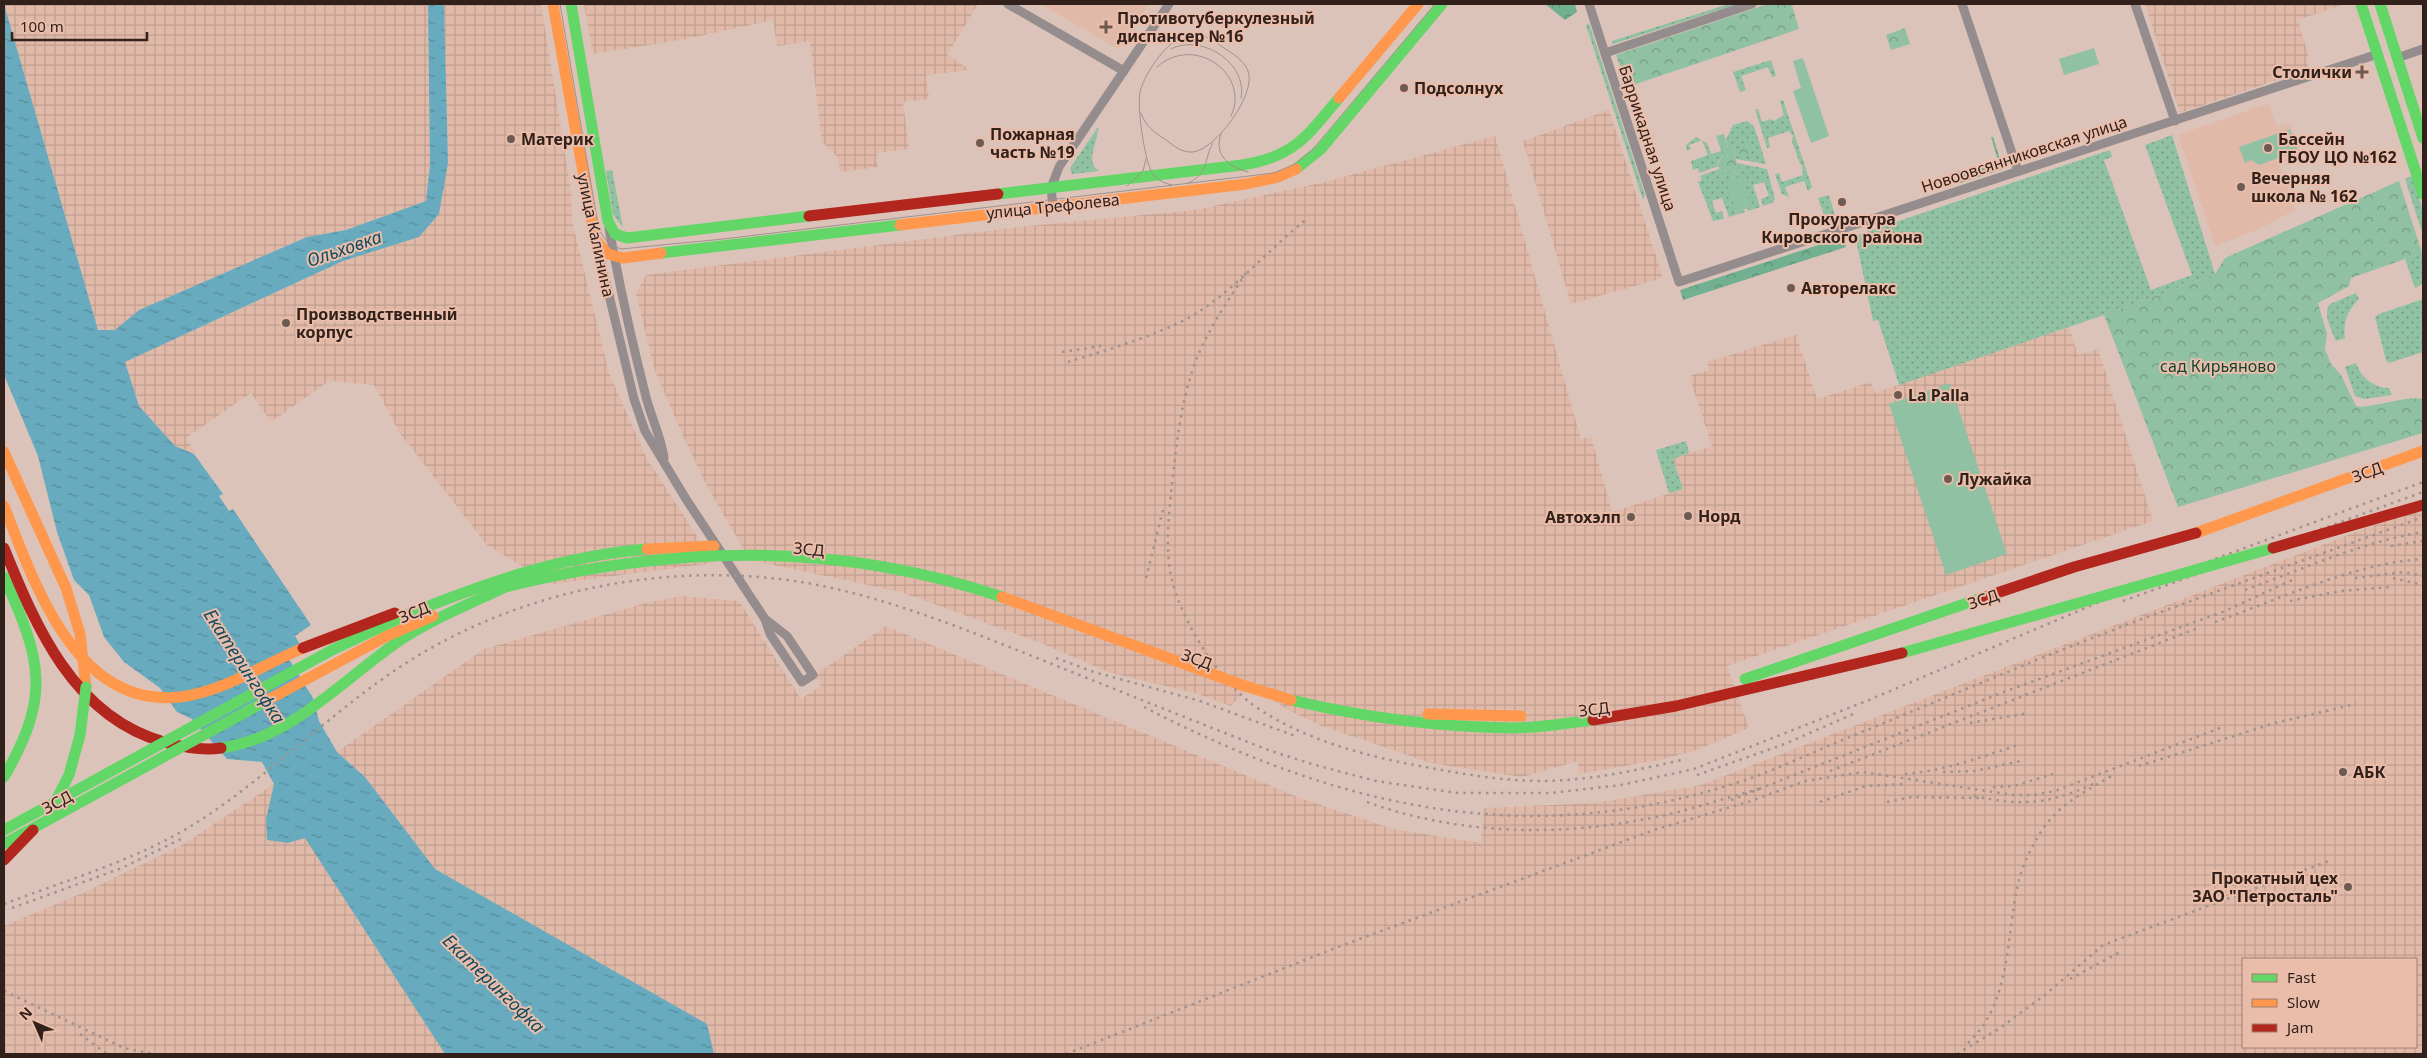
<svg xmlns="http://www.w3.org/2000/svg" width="2427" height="1058" font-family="'Noto Sans',sans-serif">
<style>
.built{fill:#e0b9a8}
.industrial{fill:url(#industrial-grid);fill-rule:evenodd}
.grass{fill:url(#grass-dots)}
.forest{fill:url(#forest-crowns)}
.park{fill:url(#park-crowns)}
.pitch{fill:#90c1a2}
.water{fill:url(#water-ripples)}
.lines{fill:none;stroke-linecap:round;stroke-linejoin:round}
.street{stroke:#948c8d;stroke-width:9}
.fast{stroke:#63d668;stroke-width:11}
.slow{stroke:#ff974d;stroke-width:11}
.jam{stroke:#b3261e;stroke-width:11}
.tram{stroke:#9f928f;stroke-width:1}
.rail{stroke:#9f928f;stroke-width:2.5;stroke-dasharray:2.5 5;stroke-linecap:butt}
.fast-bridge{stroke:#63d668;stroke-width:11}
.slow-bridge{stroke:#ff974d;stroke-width:11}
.jam-bridge{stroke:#b3261e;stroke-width:11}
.poi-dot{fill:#6d5a52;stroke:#eabdab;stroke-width:2}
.labels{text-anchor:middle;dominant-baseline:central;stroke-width:4;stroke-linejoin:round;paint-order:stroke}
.poi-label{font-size:16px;font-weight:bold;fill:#31211a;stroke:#eabdab;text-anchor:start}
.street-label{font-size:16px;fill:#31211a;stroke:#eabdab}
.park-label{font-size:16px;fill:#10442f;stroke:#eabdab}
.water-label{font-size:18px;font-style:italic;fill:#114c5e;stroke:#eabdab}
</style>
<defs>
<pattern id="industrial-grid" width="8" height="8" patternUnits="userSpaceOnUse" patternTransform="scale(1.25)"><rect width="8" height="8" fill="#e0b9a8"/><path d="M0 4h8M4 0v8" fill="none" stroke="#c19f90"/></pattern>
<pattern id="grass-dots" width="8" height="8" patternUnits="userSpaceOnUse" patternTransform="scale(1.25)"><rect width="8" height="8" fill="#90c1a2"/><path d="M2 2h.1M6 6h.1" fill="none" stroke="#769c83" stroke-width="1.8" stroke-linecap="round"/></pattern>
<pattern id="forest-crowns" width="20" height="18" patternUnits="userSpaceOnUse" patternTransform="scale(1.25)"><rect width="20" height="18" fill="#71b192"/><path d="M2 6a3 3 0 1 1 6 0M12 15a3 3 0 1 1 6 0" fill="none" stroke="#5d9076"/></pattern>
<pattern id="park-crowns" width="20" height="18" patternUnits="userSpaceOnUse" patternTransform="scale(1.25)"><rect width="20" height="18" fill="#90c1a2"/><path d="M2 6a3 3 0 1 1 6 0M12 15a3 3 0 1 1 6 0" fill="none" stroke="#769c83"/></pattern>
<pattern id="water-ripples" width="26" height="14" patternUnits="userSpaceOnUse" patternTransform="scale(1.25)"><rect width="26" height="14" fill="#68abbf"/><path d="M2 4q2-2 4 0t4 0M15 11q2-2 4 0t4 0" fill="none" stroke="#568b9a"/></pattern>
</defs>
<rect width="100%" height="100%" fill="#dcc3b9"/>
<g class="built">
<polygon points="1041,4 1149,4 1118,49"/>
<polygon points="2269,103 2277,127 2290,123 2302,155 2279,164 2295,210 2259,229 2215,246 2178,135"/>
</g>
<g class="industrial">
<polygon points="4,4 428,4 430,165 426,201 346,230 307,237 139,310 115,330 98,330"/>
<polygon points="444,4 541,4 571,191 572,221 609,373 646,457 714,563 552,584 487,545 399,432 374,385 329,381 271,422 251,393 186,438 195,453 175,446 139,406 125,362 343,261 419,237 448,163"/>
<polygon points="584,4 978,4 947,55 970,70 926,75 929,99 903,102 909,149 877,153 878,167 840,172 838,157 822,142 810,41 777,46 773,20 686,39 593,54"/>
<polygon points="2145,4 2345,4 2298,20 2309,58 2306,59 2309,69 2180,113"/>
<polygon points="1609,110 1663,278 1571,304 1523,141"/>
<polygon points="1495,136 1581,439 1591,437 1612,512 1683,489 1673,459 1712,446 1689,376 1709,370 1707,362 1796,335 1817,399 1871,382 1875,393 2069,327 2078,355 2098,349 2153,521 1727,666 1749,728 1694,751 1659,760 1579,774 1578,761 1522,777 1431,763 1322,726 1292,712 1249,686 1231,706 1198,694 1108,672 1046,645 901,592 750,560 708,488 683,436 655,371 636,294 646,275 1018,227 1195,210 1325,182"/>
<path d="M2423,506V1054H714L706,1024L435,869L365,777L337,752L484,649L646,603L680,596L739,601L801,699L821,686L815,675L886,626L1300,798L1393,829L1481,843L1484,808L1596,803L1701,785ZM2243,959H2416V1047H2243Z"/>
<polygon points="274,784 266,819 288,843 305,837 445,1054 4,1054 4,926 87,891 184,844"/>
</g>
<g class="grass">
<polygon points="1729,4 1738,4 1613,44 1612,41"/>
<polygon points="1589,23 1645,195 1643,200 1586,25"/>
<polygon points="1771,60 1776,76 1772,77 1768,67 1741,76 1746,90 1740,92 1733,72"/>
<polygon points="1783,100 1812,187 1808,191 1804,181 1785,187 1789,197 1782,194 1775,174 1779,173 1782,182 1803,175 1802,165 1800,164 1792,141 1793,136 1789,131 1768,138 1770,147 1767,148 1755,109 1758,109 1762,122 1771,119 1774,121 1784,115 1780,101"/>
<polygon points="1747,121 1754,126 1766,164 1736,159 1735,156 1740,154 1739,149 1733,151 1728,148 1726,140 1733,125"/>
<path d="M1098,127C1099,141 1084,161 1099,171L1072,174L1070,168Z"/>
<polygon points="2172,135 2215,274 2104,315 1899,385 1878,320 1873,321 1857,245 1857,235 2110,150 2112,157 2104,160 2151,290 2192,275 2145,145"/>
<polygon points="1696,137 1707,143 1711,154 1721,151 1723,156 1718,162 1719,166 1699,173 1698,168 1693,170 1691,161 1708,155 1702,140 1689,145 1691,149 1687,151 1686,145"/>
<polygon points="1737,163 1767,169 1775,199 1772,203 1763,206 1761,199 1769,196 1764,182 1753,185 1760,207 1748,211 1747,208 1751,207 1735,211 1744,209 1745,212 1729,217 1722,198 1712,201 1716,213 1722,211 1724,219 1713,221 1698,182 1702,180 1700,176 1719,169 1721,172 1733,174 1736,171"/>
<polygon points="612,170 623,228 613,214 606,171"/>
<polygon points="2412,176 2423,210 2423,235 2405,179"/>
<polygon points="1829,195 1835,215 1832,216 1835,224 1828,226 1818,198"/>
<polygon points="2422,253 2423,284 2415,288 2405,259"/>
<path d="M2356,293L2359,299C2347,311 2343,322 2345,338L2336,341C2332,330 2322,315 2330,304Z"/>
<polygon points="2423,299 2423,352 2389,363 2386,360 2375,317 2379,314"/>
<path d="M2356,363C2361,377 2373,388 2389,388L2392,395L2364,399L2355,396L2345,367Z"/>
<polygon points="1686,441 1689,453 1673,459 1683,489 1669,493 1656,450"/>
</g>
<g class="forest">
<polygon points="1545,4 1575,4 1577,12 1565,20"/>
<polygon points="1991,137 1993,137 2003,169 1960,183 1957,172 1963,170 1964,174 1971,175 1974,171 1999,163"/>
<polygon points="1843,237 1846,247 1683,300 1680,290"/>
</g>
<g class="park">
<polygon points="1768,4 1792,5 1799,29 1627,87 1616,55"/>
<polygon points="1905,28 1910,44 1891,50 1886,35"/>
<path d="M1724,134L1728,148L1732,147L1733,151L1739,149L1744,143H1749L1753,149L1748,156L1740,154L1735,156L1738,168L1733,174H1725L1721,172C1717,166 1718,162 1723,156L1716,136Z"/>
<polygon points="2399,181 2422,253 2351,278 2349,286 2318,303 2327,334 2325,349 2331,364 2341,375 2356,406 2363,407 2411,398 2423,399 2423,433 2178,507 2104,315 2215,274 2225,258"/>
</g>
<g class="pitch">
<polygon points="2094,48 2099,64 2064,75 2059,59"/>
<polygon points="1803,58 1829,136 1811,143 1793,91 1801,88 1793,61"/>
<polygon points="2290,129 2298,151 2259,165 2251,160 2245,163 2239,147"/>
<polygon points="1742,176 1751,207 1736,212 1726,181"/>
<polygon points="1950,383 2007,554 1946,575 1889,404"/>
</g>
<polygon class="water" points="4,4 98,330 115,330 139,310 307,237 346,230 426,201 430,165 428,4 444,4 448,163 439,214 419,237 343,261 125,362 139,406 175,446 194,454 223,494 219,496 229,511 233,509 311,625 295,636 301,646 289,659 313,698 319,721 337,752 365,777 435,869 707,1024 714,1054 445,1054 305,838 288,843 267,840 266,819 274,784 262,762 227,759 192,719 177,712 160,688 124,662 104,637 89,595 74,580 57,532 38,456 4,375"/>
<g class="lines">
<g class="street">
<polyline points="1008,4 1124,71"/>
<polyline points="1589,4 1679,282 2378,54"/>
<polyline points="1962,4 2018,171"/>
<polyline points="2135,4 2175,121"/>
<polyline points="1605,53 1752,4"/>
<polyline points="2397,58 2423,49"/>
<polyline points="1053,206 1051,188 1059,167 1169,4"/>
<path d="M609,228C619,283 631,338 645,393C650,415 661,436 664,458"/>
<polyline points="596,241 634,399 645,431 686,499 765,619"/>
<polygon points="765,619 787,636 813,675 802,682 770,634"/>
</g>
<g class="fast">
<polyline points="571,4 608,221 615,234 627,238 809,216"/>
<polyline points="2361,4 2423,194"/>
<polyline points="2380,4 2423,138"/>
<polyline points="1296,169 1321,149 1442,4"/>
<path d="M998,194L1242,165C1294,157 1307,136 1339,98"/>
<polyline points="661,253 900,225"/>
<path d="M4,577C41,659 52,695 4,777"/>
<path d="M406,615C485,583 562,556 647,549"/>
<polyline points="1745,679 1985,597"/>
<path d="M221,748C291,739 343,679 399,641C432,619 470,604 505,587"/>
</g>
<g class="slow">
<polyline points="553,4 595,239 608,254 623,258 661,253"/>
<polyline points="1339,98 1418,4"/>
<polyline points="900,225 1246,184 1278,177 1296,169"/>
<polyline points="4,452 66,588 80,634 86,687"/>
<polyline points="2196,533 2423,451"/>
<polyline points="647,549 714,546"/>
<polyline points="387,636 433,616"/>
</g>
<g class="jam">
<polyline points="809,216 998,194"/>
<path d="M4,548C36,627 74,717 164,742C182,747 202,751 221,748"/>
<polyline points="1985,597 2074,567 2196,533"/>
</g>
<g class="tram">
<polyline points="560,4 599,230 608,243 621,249 723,239 1274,173 1295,164 1313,149 1435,4"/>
<path d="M1171,49C1201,33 1248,63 1241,98"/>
<path d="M1157,67C1195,33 1251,75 1231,116"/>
<path d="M1141,113C1146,127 1154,132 1166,140C1174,146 1182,153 1193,152C1215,150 1257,94 1248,71C1244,60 1233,54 1224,48C1213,41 1203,32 1190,34C1169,37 1145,72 1140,92C1137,107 1144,156 1151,171C1155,179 1163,183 1172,185"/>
<path d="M1221,134C1213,155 1230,168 1248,172"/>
<path d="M1188,183C1210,173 1203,160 1213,143"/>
<polyline points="1127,186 1143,171 1146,159"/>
</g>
<g class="rail">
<path d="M1246,273C1225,305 1202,338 1191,375C1180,410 1176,447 1172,484C1169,514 1165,546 1171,576C1181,621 1220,684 1259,709C1306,740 1365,756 1420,766C1468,775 1517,784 1567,780C1607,777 1646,768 1686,759"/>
<polyline points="1062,352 1101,346"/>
<path d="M1068,362C1107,350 1170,332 1203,309C1241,283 1271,247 1307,219"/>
<polyline points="2391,546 2423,541"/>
<polyline points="1146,578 1164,506"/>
<polyline points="2355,578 2404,572 2423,576"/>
<polyline points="2393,578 2423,585"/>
<path d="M2245,590C2303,569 2362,542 2423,532"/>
<polyline points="2123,601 2423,492"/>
<polyline points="2290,601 2340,591 2390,587"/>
<path d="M2215,622C2280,599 2355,563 2423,559"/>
<polyline points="1056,658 1094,672 1200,701 1298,737"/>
<path d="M1144,707C1338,807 1525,852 1739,782C1771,772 1802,757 1833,744C1896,718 1959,692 2022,666C2154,612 2289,566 2423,517"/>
<polyline points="1970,723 2029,713"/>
<polyline points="2139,766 2275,723 2356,704"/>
<polyline points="1830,771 2198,628"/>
<polyline points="1943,772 1975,771 2021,761"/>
<path d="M1905,774C1944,771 1981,757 2018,745"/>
<polyline points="1697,775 1782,745 1853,714"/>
<polyline points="1993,787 2014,786 2053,774"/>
<polyline points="1759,789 2001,693 2225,611 2292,580"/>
<path d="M1974,796C2022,806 2047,805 2093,784"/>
<path d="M1367,802C1467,838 1576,837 1678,812C1705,805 1732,796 1759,789L1729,801"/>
<polyline points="1820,802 1866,786 1905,784"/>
<polyline points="1887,802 1912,797 1980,798"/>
<path d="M4,904C67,880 139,859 196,823C276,772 342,700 424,652C538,586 677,561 807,583C885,597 959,627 1032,656C1112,688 1191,720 1271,751L1315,765L1376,781L1457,793H1551L1621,785L1694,769L1869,700L2104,600L2423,482"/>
<polyline points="12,908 122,868 181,839"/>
<polyline points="2070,979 2120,952"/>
<polyline points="4,991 124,1048 154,1054"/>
<polyline points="80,1034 107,1054"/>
<path d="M1968,1043C2011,1004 2006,937 2018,884C2023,863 2033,843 2045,826C2062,802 2090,789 2115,774"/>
<polyline points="1066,1054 1338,947 1654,830 1751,801 1805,781 1863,772 2013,795 2034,795 2055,791 2220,728"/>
<polyline points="1957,1054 1997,1030 2045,995 2103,945 2329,861"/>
<polyline points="2422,1054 2423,1052"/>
</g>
<g class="fast-bridge">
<path d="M505,587C674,545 836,541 1002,597"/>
<polyline points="1902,653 2273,548"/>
<path d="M1291,700C1366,718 1436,727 1513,728C1539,728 1566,723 1593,720"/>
<polyline points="53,806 69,775 80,735 86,687"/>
<polyline points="4,830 332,650 406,615"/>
<polyline points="4,844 264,702"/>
</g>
<g class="slow-bridge">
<path d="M4,506C34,582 75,709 180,697C224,691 263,665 303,648"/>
<polyline points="1002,597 1242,685 1291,700"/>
<polyline points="264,702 387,636"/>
<polyline points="1428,714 1521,716"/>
</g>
<g class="jam-bridge">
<polyline points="2273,548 2423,505"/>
<polyline points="303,648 395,613"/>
<polyline points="1593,720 1676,706 1902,653"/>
<polyline points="4,860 33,830"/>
</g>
</g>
<g class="poi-dot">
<path d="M1103.5 19.5h5v5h5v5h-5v5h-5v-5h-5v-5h5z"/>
<path d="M2359.5 64.5h5v5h5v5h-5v5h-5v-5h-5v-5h5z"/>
<circle cx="1404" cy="88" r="5"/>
<circle cx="511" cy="139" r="5"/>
<circle cx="980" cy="143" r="5"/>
<circle cx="2268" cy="148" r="5"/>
<circle cx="2241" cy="187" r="5"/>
<circle cx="1842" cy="202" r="5"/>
<circle cx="1791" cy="288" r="5"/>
<circle cx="286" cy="323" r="5"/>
<circle cx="1898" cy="395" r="5"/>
<circle cx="1948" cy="479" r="5"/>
<circle cx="1688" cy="516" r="5"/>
<circle cx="1631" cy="517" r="5"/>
<circle cx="2343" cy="772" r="5"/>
<circle cx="2348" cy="887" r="5"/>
</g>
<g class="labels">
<g class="poi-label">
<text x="1117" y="18">Противотуберкулезный<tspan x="1117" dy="18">диспансер №16</tspan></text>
<text x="2352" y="72" text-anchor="end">Столички</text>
<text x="1414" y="88">Подсолнух</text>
<text x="990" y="134">Пожарная<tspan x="990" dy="18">часть №19</tspan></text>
<text x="521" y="139">Материк</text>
<text x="2278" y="139">Бассейн<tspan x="2278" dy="18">ГБОУ ЦО №162</tspan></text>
<text x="2251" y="178">Вечерняя<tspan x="2251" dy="18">школа № 162</tspan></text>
<text x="1842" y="219" text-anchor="middle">Прокуратура<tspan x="1842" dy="18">Кировского района</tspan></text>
<text x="1801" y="288">Авторелакс</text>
<text x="296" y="314">Производственный<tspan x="296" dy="18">корпус</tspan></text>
<text x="1908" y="395">La Palla</text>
<text x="1958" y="479">Лужайка</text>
<text x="1698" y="516">Норд</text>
<text x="1621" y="517" text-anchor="end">Автохэлп</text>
<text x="2353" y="772">АБК</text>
<text x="2338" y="878" text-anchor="end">Прокатный цех<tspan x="2338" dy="18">ЗАО "Петросталь"</tspan></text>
</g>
<g class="street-label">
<text transform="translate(1648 138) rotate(72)">Баррикадная улица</text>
<text transform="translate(2024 154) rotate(-18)">Новоовсянниковская улица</text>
<text transform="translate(1053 206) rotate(-6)">улица Трефолева</text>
<text transform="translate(596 235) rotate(78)">улица Калинина</text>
<text transform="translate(2367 472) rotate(-20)">ЗСД</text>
<text transform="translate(809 549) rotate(5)">ЗСД</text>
<text transform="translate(1983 599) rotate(-19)">ЗСД</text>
<text transform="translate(414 612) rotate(-22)">ЗСД</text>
<text transform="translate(1197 659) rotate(20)">ЗСД</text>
<text transform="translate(1594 709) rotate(-7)">ЗСД</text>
<text transform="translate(57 802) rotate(-28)">ЗСД</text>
</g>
<g class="park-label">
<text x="2218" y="366">сад Кирьяново</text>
</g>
<g class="water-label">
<text transform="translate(344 248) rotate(-19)">Ольховка</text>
<text transform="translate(245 666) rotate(57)">Екатерингофка</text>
<text transform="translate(494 983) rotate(44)">Екатерингофка</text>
</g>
</g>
<rect width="2427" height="1058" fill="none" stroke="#31211a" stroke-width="10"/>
<rect x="2242" y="958" width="175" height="90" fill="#eabdab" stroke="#a07f71"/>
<rect x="2252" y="974" width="25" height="8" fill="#63d668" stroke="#a07f71"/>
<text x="2287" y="983" font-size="15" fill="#31211a">Fast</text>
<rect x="2252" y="999" width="25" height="8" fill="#ff974d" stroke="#a07f71"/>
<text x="2287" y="1008" font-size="15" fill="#31211a">Slow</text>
<rect x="2252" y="1024" width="25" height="8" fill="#b3261e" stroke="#a07f71"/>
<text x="2287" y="1033" font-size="15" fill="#31211a">Jam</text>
<g transform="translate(35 1023) rotate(315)" stroke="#eabdab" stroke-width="4" paint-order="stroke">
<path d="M0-4L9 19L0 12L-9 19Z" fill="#31211a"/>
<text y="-8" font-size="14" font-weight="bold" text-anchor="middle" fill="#31211a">N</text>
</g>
<path d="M12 32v8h135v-8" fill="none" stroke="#31211a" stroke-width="2.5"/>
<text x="20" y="32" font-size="15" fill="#31211a" stroke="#eabdab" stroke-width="4" paint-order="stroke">100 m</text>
</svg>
